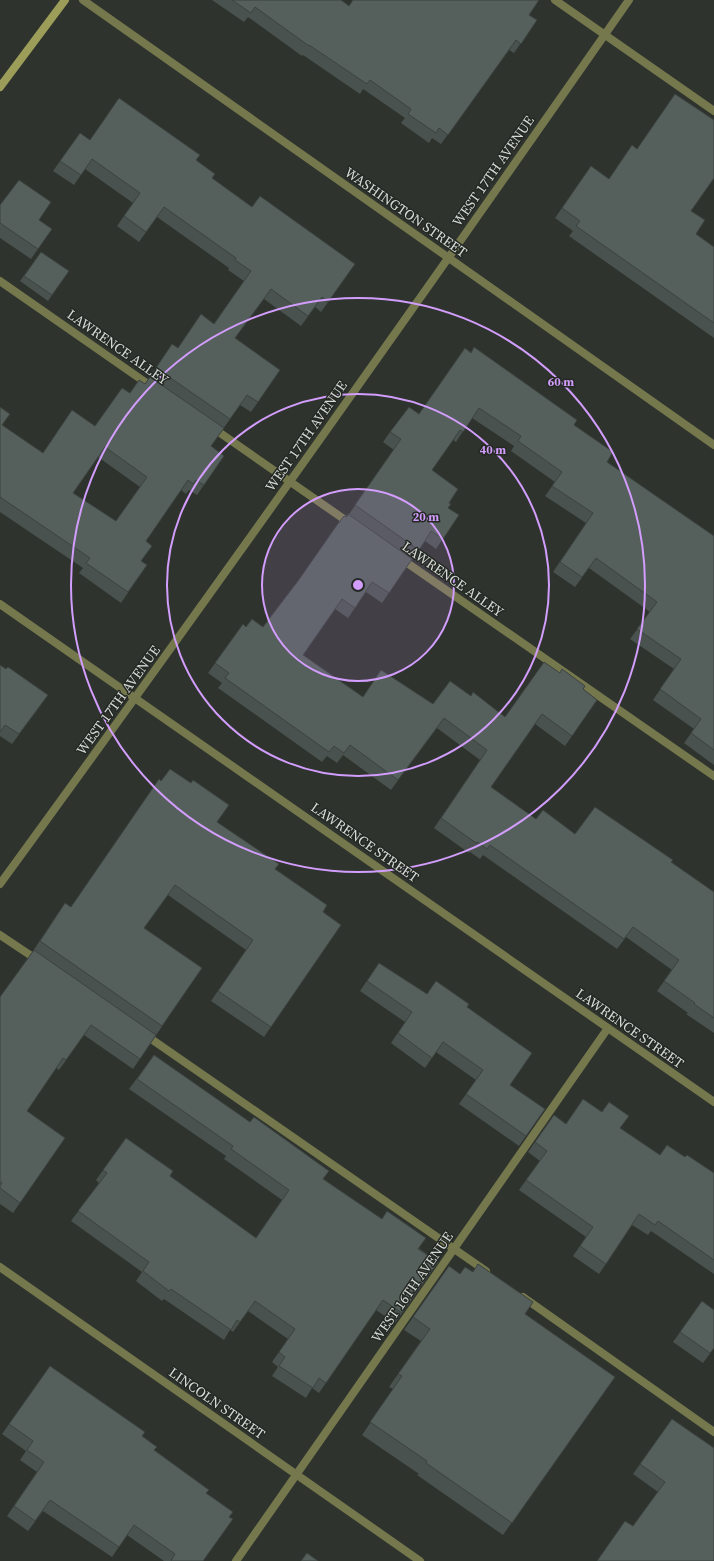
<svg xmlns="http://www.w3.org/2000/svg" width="714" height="1561" font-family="'Source Serif 4',serif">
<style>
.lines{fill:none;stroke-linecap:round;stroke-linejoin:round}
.lane{stroke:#75774d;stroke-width:8}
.street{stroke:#75774d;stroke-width:8}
.secondary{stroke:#9c9d59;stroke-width:8}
.wall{fill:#49524f;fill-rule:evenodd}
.building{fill:#555f5c;stroke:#3c4240;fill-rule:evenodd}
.ring{fill:none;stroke:#d29dfd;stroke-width:2}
.labels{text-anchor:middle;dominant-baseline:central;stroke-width:3;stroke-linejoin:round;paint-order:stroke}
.street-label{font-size:14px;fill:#d6dad6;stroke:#242924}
.centre{fill:#d29dfd;stroke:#242924;stroke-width:2}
.ring-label{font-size:12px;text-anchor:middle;font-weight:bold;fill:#d29dfd;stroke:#242924;stroke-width:3;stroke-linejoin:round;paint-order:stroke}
</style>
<rect width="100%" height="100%" fill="#2e332d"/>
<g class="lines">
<g class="lane">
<polyline points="555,0 714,111"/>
<polyline points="0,281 155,389"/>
<polyline points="213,428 351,524"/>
<polyline points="400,558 714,776"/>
<polyline points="0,935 39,961"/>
<polyline points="144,1034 486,1271"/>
<polyline points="523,1297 714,1432"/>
</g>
<g class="street">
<polyline points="83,0 714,445"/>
<polyline points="0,604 714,1102"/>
<path d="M0,884C213,592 422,297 629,0"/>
<polyline points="0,1267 420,1561"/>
<polyline points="236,1561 608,1028"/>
</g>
<polyline class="secondary" points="0,87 65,0"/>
</g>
<g class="wall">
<polygon points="212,0 341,0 349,6 529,15 537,20 514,53 509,50 441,144 432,138 429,143 401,123 405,118 363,89 360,94 303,55 302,56 248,17 244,22"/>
<path d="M80,133L90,140L196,160L212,178L252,207L355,264L321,312L315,307L301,326L264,299L235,338L280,370L251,412L240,405L211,446L224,456L197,495L189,490L186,494L181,490L146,541L141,561L147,565L121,603L79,573L83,568L0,512V407L2,425L42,453L95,426L130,393L145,384L172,344L178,348L214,324L244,281L228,270L229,268L157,217L139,242L117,226L133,203L85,169L74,185L53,171ZM98,457L140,487L116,521L73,493Z"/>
<polygon points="591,166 609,179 691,211 696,234 714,247 714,338 569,236 573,231 555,218"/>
<polygon points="0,205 52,229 31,259 0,238"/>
<polygon points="41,252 69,271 48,301 20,281"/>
<polygon points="465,348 574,425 607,462 714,536 714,765 684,743 694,729 653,700 674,669 630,639 650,612 589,568 575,587 553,572 586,523 545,496 555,482 511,451 514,446 472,418 456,442 453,440 432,470 449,503 448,508 459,515 436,549 425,541 382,603 366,592 348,618 335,609 303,655 363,697 381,670 433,704 471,696 505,717 583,689 597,700 565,746 535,724 491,787 536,819 575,834 671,862 714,892 714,1033 686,1014 688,1013 657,991 672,970 626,937 617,949 483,855 480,859 470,852 469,853 434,828 480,760 437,728 391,790 343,755 337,763 327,756 322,762 218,688 222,683 208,673 243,624 246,627 263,627 347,517 394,450 383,442 390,432 419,414"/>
<polygon points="0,665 41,705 12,744 0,736"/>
<polygon points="217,822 275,869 323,912 341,925 264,1037 211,1001 246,950 168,895 144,928 202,968 133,1069 84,1035 59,1070 56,1068 27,1111 65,1138 13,1213 0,1204 0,997 33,951 58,913 71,907"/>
<polygon points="379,963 427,994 467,1007 510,1085 545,1109 519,1146 459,1104 476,1080 436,1052 425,1068 391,1043 405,1022 360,991"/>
<polygon points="154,1055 438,1262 395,1323 376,1310 319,1393 312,1388 306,1398 272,1376 278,1367 272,1362 288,1339 248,1311 233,1332 230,1330 224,1340 164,1299 162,1301 136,1281 142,1272 71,1221 99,1183 96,1180 126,1138 170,1176 256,1238 282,1200 224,1159 226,1156 129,1089"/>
<polygon points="554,1115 566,1124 620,1128 660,1155 685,1157 714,1173 714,1274 651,1231 648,1235 632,1225 599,1274 573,1256 586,1237 519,1190 540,1161 528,1152"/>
<polygon points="449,1266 460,1274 465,1267 525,1314 615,1377 503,1535 417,1475 419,1474 362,1435 393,1389 389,1387 421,1341 404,1330"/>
<polygon points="702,1301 714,1348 703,1363 673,1342"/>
<polygon points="50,1366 142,1436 154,1450 206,1493 229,1517 203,1561 164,1561 127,1535 112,1557 43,1511 28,1531 7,1516 37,1472 20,1460 26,1451 2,1434"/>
<polygon points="672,1419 714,1448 633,1526 658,1492 633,1474"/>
</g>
<g class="building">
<polygon points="232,0 341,0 349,6 353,0 539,0 529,15 537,20 521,44 516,40 448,135 439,128 436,133 408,114 411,109 370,80 367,84 309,45 309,46 255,7 251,13"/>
<polygon points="675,94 714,120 714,178 691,211 705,220 696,234 714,247 714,323 576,226 580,221 562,208 591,166 609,179 632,145 637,149"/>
<polygon points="119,98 200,155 196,160 215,174 212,178 252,207 260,196 355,264 328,302 322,297 308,316 271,289 235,338 280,370 258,402 247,395 230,419 156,368 172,344 178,348 201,314 214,324 251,271 235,260 236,258 164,207 146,232 124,216 140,193 92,159 81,175 60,161 80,133 90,140"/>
<polygon points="19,180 51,202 39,220 52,229 38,249 0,223 0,205"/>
<polygon points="41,252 69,271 52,295 24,276"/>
<polygon points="474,347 577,420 574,425 613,452 607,462 714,536 714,750 691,733 701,719 660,689 681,659 637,629 657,602 596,558 582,577 560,562 593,513 552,486 562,472 518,441 521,436 479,408 463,432 460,430 432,470 458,489 449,503 451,504 448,508 459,515 443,539 431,531 419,550 355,505 401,439 390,432 409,407 419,414 465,348 471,353"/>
<path d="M150,377L224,428L211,446L224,456L204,485L196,480L193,484L188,480L146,541L152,546L141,561L147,565L128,592L86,563L90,558L0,497V407L10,414L2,425L43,453L72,410L95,426L122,388L130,393L139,380L145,384ZM105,447L147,477L116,521L73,493Z"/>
<polygon points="348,514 412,559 389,593 372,582 355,608 342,599 303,655 363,697 381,670 433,704 450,681 471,696 473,692 505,717 544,662 560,673 562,669 585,686 583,689 597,700 572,736 542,714 491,787 536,819 543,810 575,834 595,807 673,860 671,862 714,892 714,1018 694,1004 695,1003 664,981 679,960 633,927 624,939 490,845 487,849 477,842 476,843 441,818 487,750 444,718 398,780 350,745 344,753 334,746 329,752 225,678 229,673 215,663 243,624 246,627 252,619 263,627 298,581 337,525 344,516 347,517"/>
<polygon points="0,665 6,669 8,667 48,695 19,734 5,725 0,732"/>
<polygon points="170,769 191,783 193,780 229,805 217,822 279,864 275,869 327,905 323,912 341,925 271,1027 218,991 253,940 175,885 144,928 202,968 162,1026 40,941 65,903 71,907 159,779 161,781"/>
<polygon points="34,950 156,1035 140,1059 91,1025 66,1060 63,1058 27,1111 65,1138 20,1203 0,1188 0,1186 2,1183 0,1182 0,997"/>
<polygon points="379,963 427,994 436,981 469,1004 467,1007 532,1053 510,1085 545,1109 526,1136 466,1094 483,1070 443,1042 432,1058 398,1033 412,1012 367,981"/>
<polygon points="154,1055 250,1122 254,1117 329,1171 323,1179 382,1219 387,1211 426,1238 418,1249 438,1262 402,1313 383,1300 326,1383 319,1378 313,1388 279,1366 285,1357 279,1352 295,1329 255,1301 240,1322 237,1320 231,1330 171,1289 169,1291 143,1271 149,1262 78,1211 107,1173 103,1170 126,1138 173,1171 170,1176 256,1238 289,1190 231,1149 233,1146 137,1079"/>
<polygon points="583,1099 602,1112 609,1102 629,1116 620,1128 660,1155 667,1145 685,1157 687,1155 714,1173 714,1260 658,1221 655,1225 639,1214 606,1264 580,1246 593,1227 526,1180 547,1151 535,1142 554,1115 566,1124"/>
<polygon points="478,1264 533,1302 525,1314 615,1377 512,1523 426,1463 427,1461 370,1422 402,1376 398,1374 430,1329 413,1317 449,1266 460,1274 465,1267 473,1272"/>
<polygon points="702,1301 714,1310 714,1348 710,1353 680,1332"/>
<polygon points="50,1366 145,1432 142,1436 157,1447 154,1450 209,1490 206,1493 233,1512 229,1517 233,1519 203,1561 171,1561 175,1554 134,1525 119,1547 50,1500 35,1521 14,1506 44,1462 27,1450 33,1441 9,1424"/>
<polygon points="672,1419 714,1448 714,1561 597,1561 625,1521 633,1526 665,1482 640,1464"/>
<polygon points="307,1553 318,1561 301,1561"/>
</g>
<circle cx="358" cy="585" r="96" fill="#d29dfd" fill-opacity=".12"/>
<g class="ring">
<circle cx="358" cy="585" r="96"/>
<circle cx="358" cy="585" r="191"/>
<circle cx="358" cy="585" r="287"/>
</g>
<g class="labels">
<g class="street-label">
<text transform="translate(493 171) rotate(-55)">WEST 17TH AVENUE</text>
<text transform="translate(406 212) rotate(35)">WASHINGTON STREET</text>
<text transform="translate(118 347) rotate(35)">LAWRENCE ALLEY</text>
<text transform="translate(306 436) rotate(-55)">WEST 17TH AVENUE</text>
<text transform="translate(453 579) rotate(35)">LAWRENCE ALLEY</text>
<text transform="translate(118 700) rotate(-54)">WEST 17TH AVENUE</text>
<text transform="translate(365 842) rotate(35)">LAWRENCE STREET</text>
<text transform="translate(630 1028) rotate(35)">LAWRENCE STREET</text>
<text transform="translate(412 1287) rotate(-55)">WEST 16TH AVENUE</text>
<text transform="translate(217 1403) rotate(35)">LINCOLN STREET</text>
</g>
</g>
<circle cx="358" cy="585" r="6" class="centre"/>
<g class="ring-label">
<text x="561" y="386">60 m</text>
<text x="493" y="454">40 m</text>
<text x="426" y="521">20 m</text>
</g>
</svg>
